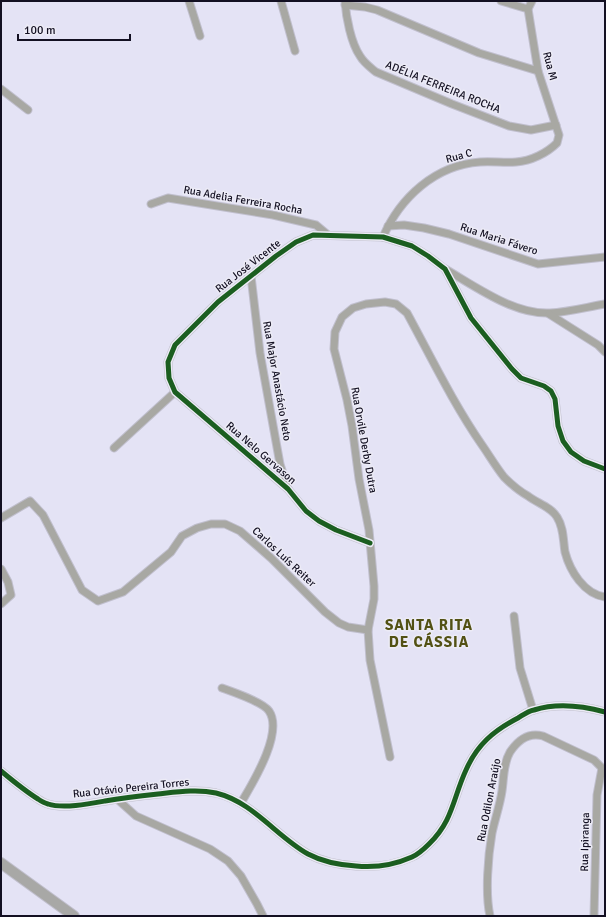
<svg xmlns="http://www.w3.org/2000/svg" width="606" height="917" font-family="Signika,sans-serif">
<style>
.lines{fill:none;stroke-linecap:round;stroke-linejoin:round}
.street-casing{stroke:#c0bfcd;stroke-width:9}
.secondary-casing{stroke:#c0bfcd;stroke-width:12}
.street{stroke:#a8a8a3;stroke-width:7}
.secondary{stroke:#a8a8a6;stroke-width:10}
.cycleway-casing{stroke:#ecebf6;stroke-width:8}
.cycleway{stroke:#1b5e20;stroke-width:5}
.labels{text-anchor:middle;dominant-baseline:central;stroke-width:3;stroke-linejoin:round;paint-order:stroke}
.street-label{font-size:11px;fill:#131022;stroke:#ecebf6}
.district-label{font-size:15px;font-weight:bold;letter-spacing:1px;fill:#525114;stroke:#ecebf6}
</style>
<rect width="100%" height="100%" fill="#e4e3f5"/>
<g class="lines">
<g class="street-casing">
<g id="street">
<polyline points="189,1 200,36"/>
<polyline points="281,1 295,51"/>
<path d="M345,1C346,17 351,43 360,56C364,63 370,67 376,72L452,104L509,126L531,130L556,125"/>
<polyline points="501,1 528,9"/>
<polyline points="345,5 365,7 377,10 479,53 538,71"/>
<polyline points="1,89 28,110"/>
<polyline points="151,204 168,198 273,215 316,225 328,235"/>
<polyline points="388,226 404,225 424,228 449,234 538,264 605,257"/>
<path d="M383,237C400,198 435,165 480,162C492,161 504,163 516,162C531,161 547,153 557,143L559,135L538,71L528,9L532,1"/>
<path d="M445,269C475,286 514,315 550,313C568,312 587,307 605,304"/>
<polyline points="251,276 260,353 280,464 288,489"/>
<polyline points="549,314 598,345 605,352"/>
<polyline points="114,448 175,392"/>
<polyline points="1,518 30,501 43,515 82,590 98,601 123,592 171,552 182,536 197,528 211,524 225,524 240,531 271,558 325,612 339,623 348,627 368,630"/>
<polyline points="370,543 336,530 319,521 306,511 288,489 175,392 169,378 168,362 175,345 218,302 276,256 296,242 313,235 383,237 412,246 428,256 445,269 471,318 512,369 521,378 544,386 551,391 555,399 558,426 563,441 571,452 584,461 605,469"/>
<polyline points="1,569 8,582 11,595 1,604"/>
<polyline points="514,616 520,668 533,710"/>
<path d="M222,688C233,692 263,702 269,711C284,733 252,784 241,803"/>
<path d="M390,757L370,660L368,630L374,599V586L369,530L359,479L352,426L347,400L334,349L335,332L342,317L353,308L366,304L385,302L396,304L407,313C431,357 453,403 482,445C489,455 496,467 504,477C511,484 519,491 528,496C537,503 551,507 557,517C564,528 563,540 565,552C570,571 584,594 605,597"/>
<path d="M1,771C13,781 25,791 38,799C41,801 44,803 48,804C63,809 89,804 105,801C123,798 140,796 158,794C177,792 197,789 216,793C253,802 276,836 308,854C323,862 340,865 356,866C376,868 394,865 412,857C419,854 424,849 429,844C453,821 453,798 466,770C477,745 493,731 518,718C523,715 528,711 534,710C556,703 583,706 605,712"/>
<polyline points="117,799 136,816 210,849 228,861 241,876 257,904 263,916"/>
<path d="M490,916C485,894 488,856 492,833C495,819 500,805 502,791C504,778 503,764 510,752C518,740 529,732 543,736L594,760L605,771"/>
<polyline points="594,916 597,795 602,768"/>
</g>
</g>
<g class="secondary-casing">
<polyline id="secondary" points="1,863 74,916"/>
</g>
<use href="#street" class="street"/>
<use href="#secondary" class="secondary"/>
<g class="cycleway-casing">
<g id="cycleway">
<polyline points="370,543 336,530 319,521 306,511 288,489 175,392 169,378 168,362 175,345 218,302 276,256 296,242 313,235 383,237 412,246 428,256 445,269 471,318 512,369 521,378 544,386 551,391 555,399 558,426 563,441 571,452 584,461 605,469"/>
<path d="M1,771C13,781 25,791 38,799C41,801 44,803 48,804C63,809 89,804 105,801C123,798 140,796 158,794C177,792 197,789 216,793C253,802 276,836 308,854C323,862 340,865 356,866C376,868 394,865 412,857C419,854 424,849 429,844C453,821 453,798 466,770C477,745 493,731 518,718C523,715 528,711 534,710C556,703 583,706 605,712"/>
</g>
</g>
<use href="#cycleway" class="cycleway"/>
</g>
<g class="labels">
<g class="street-label">
<text transform="translate(550 66) rotate(76)">Rua M</text>
<text transform="translate(443 87) rotate(22)">ADÉLIA FERREIRA ROCHA</text>
<text transform="translate(459 156) rotate(-15)">Rua C</text>
<text transform="translate(243 200) rotate(10)">Rua Adelia Ferreira Rocha</text>
<text transform="translate(499 239) rotate(18)">Rua Maria Fávero</text>
<text transform="translate(248 266) rotate(-38)">Rua José Vicente</text>
<text transform="translate(277 381) rotate(80)">Rua Major Anastácio Neto</text>
<text transform="translate(364 440) rotate(80)">Rua Orvile Derby Dutra</text>
<text transform="translate(261 453) rotate(41)">Rua Nelo Gervason</text>
<text transform="translate(284 557) rotate(43)">Carlos Luís Reiter</text>
<text transform="translate(131 788) rotate(-6)">Rua Otávio Pereira Torres</text>
<text transform="translate(489 800) rotate(-79)">Rua Odilon Araújo</text>
<text transform="translate(585 842) rotate(-89)">Rua Ipiranga</text>
</g>
<g class="district-label">
<text x="429" y="625">SANTA RITA<tspan x="429" dy="17">DE CÁSSIA</tspan></text>
</g>
</g>
<rect width="606" height="917" fill="none" stroke="#131022" stroke-width="4"/>
<path d="M18 34v6h112v-6" fill="none" stroke="#131022" stroke-width="2"/>
<text x="24" y="34" font-size="12" fill="#131022" stroke="#ecebf6" stroke-width="3" paint-order="stroke">100 m</text>
</svg>
